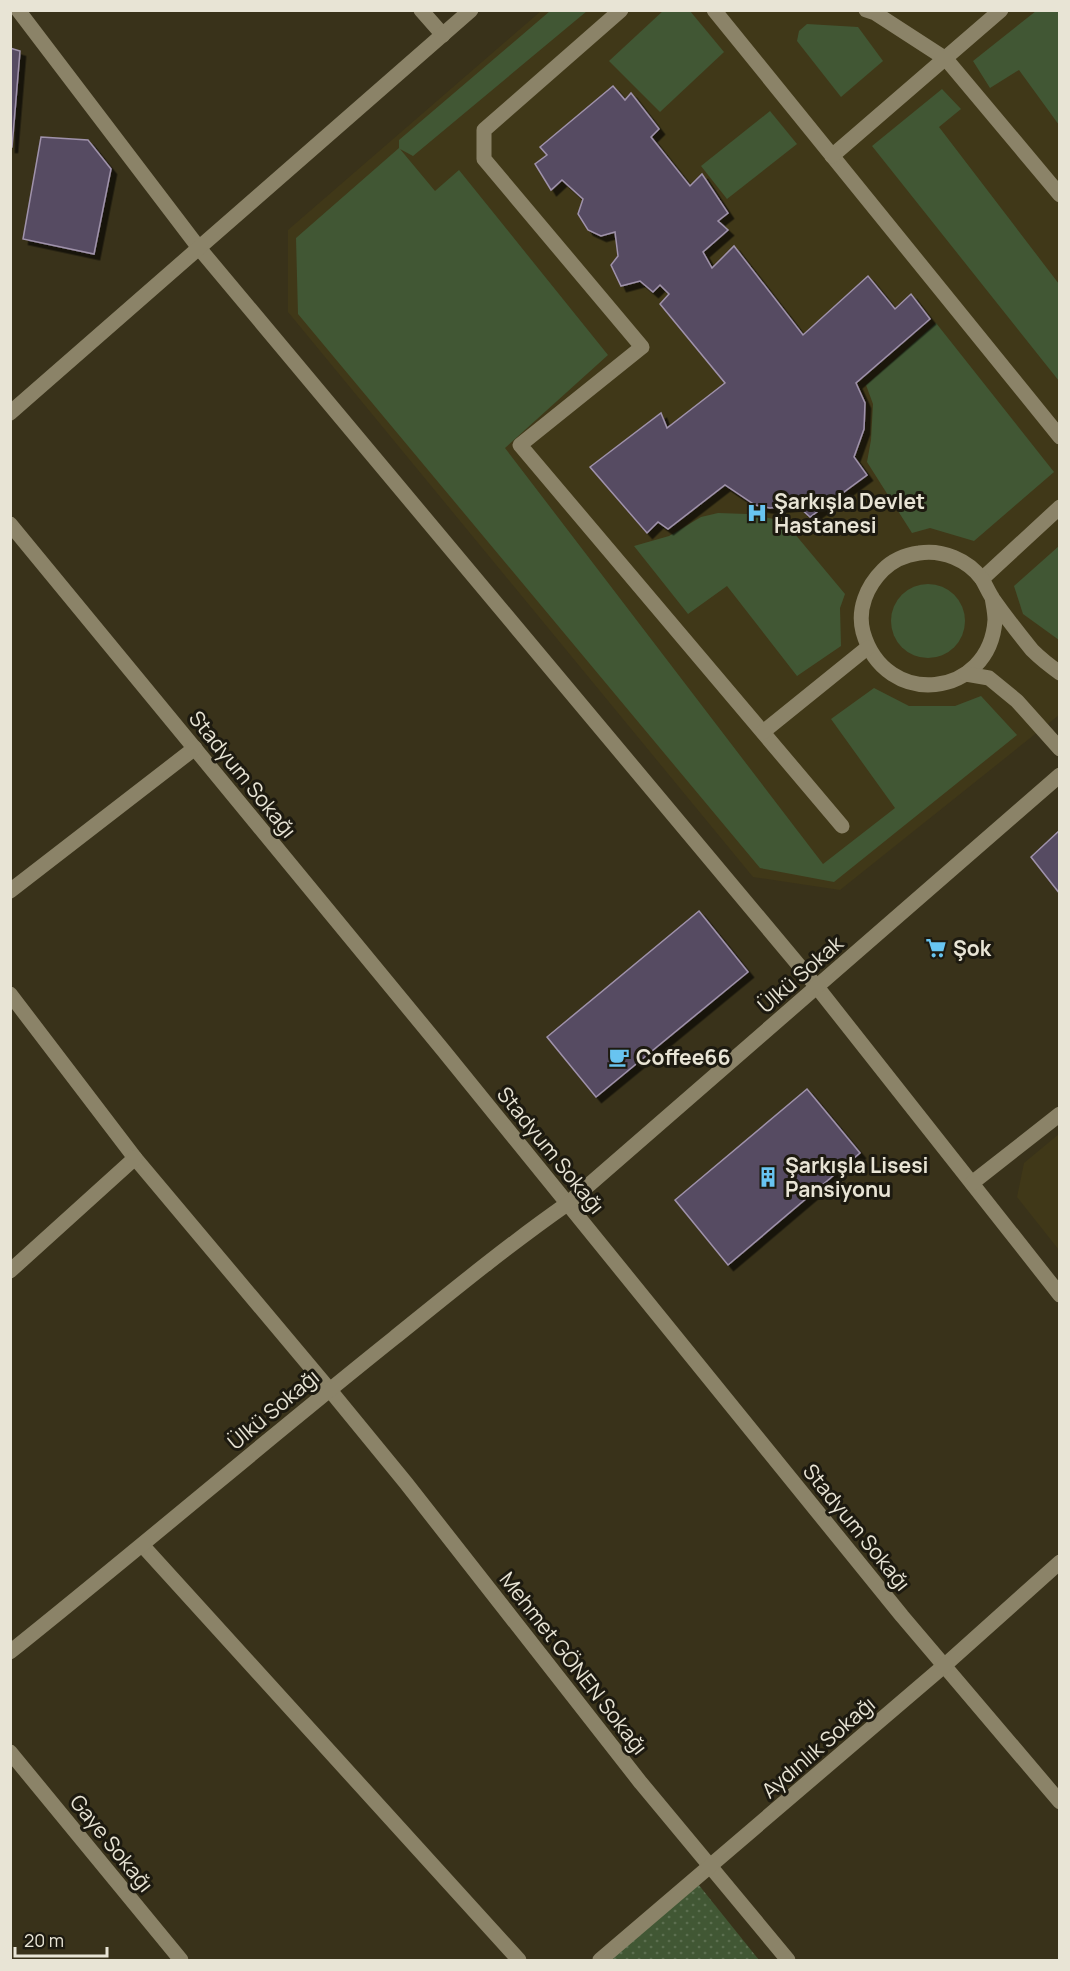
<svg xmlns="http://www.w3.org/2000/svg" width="1070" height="1971" font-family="Manrope,sans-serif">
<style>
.built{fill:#403818}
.green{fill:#415734}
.park{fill:url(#park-dots)}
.building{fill:#574b62;stroke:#9f92ab;stroke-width:1.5;filter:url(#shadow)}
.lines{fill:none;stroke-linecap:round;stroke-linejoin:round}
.lane{stroke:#8b8368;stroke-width:15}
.street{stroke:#8b8368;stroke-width:15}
.labels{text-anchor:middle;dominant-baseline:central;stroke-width:6;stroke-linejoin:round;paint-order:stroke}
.poi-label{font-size:21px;font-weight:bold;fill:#e8e4d5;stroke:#1d1a10;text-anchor:start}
.street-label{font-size:21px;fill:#e8e4d5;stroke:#1d1a10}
</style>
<defs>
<pattern id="park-dots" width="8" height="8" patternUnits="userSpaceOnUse" patternTransform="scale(1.5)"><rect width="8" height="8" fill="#415734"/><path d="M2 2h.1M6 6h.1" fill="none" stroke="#5c6f50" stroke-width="1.8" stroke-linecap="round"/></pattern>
<filter id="shadow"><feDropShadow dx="5.5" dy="5.5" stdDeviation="0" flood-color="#0009"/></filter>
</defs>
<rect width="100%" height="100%" fill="#39321a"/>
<g class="built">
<polygon points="541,11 1059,11 1059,715 840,890 753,877 288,312 288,230"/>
<polygon points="1059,1134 1059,1250 1017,1197 1024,1163"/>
</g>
<g class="green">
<polygon points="664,10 690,11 724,52 660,112 609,61"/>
<polygon points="550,11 587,11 413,156 400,149 435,191 459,170 608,355 505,448 823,864 895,808 831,719 874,688 909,706 955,706 981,696 1017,735 834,882 760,868 298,314 296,238 399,148 399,140"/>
<polygon points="1036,11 1059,11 1059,125 1019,70 990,88 973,61"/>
<polygon points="807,24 858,27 883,61 841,97 797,41 799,31"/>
<polygon points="942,89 961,109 939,127 1059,284 1059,381 872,146"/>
<polygon points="770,111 797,144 727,199 701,166"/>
<polygon points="936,323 1054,472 974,541 930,528 912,533 867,462 871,440 873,404 866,385"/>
<polygon points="718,513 747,514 784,521 845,594 840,608 841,646 797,676 727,586 688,614 634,546 669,536 701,517"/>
<polygon points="1059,546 1059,640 1023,614 1014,586"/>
<circle cx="928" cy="621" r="37"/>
</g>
<polygon class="park" points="694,1879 759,1960 600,1960"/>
<g class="building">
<polygon points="10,48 20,51 12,147 10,147"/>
<polygon points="613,86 625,100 631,93 659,129 651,137 690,186 702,174 728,213 718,221 728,230 703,252 712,268 734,246 803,335 868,276 895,309 911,294 930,319 856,383 865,403 864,429 854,457 867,475 810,517 797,505 770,508 755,505 725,485 668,529 658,522 647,533 590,467 661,413 667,428 725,383 660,304 669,294 660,285 653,292 640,281 621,286 611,265 618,256 615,232 601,236 588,230 578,214 583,199 562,180 551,190 535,164 547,155 540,147"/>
<polygon points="41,137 88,140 111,169 94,254 23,239"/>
<polygon points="1060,830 1060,894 1031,857"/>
<polygon points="699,911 748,972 596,1097 547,1037"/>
<polygon points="807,1089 860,1153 728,1265 675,1200"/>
</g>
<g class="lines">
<g class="lane">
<polyline points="621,10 484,130 484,159 642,347 520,445 842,826"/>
<polyline points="714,10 1060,437"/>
<polyline points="866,10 875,13 946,59 1060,195"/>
<polyline points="832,156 1001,10"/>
<polyline points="982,579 1060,507"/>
<path d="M992,597C993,604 995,612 995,620C990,698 885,710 863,632C857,609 867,586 883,570C892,561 905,555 919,553C942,549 968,560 982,579C986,586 989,593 993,599C1005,616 1019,634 1032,650C1040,658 1050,666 1060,673"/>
<polyline points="966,674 989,678 1017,701 1060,749"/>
<polyline points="763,732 867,648"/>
</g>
<g class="street">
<polyline points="18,10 199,248 817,987 1060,1295"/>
<polyline points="421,10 443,35"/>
<polyline points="10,413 471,10"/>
<polyline points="10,524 443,1050 902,1616 1060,1802"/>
<polyline points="10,891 195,748"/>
<polyline points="10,994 135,1158 329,1389 406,1483 641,1783 788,1960"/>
<polyline points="972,1183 1060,1114"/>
<polyline points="10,1271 135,1158"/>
<polyline points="143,1546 519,1960"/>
<path d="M10,1652C139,1549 265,1441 394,1338C451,1292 507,1246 567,1204L1060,775"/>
<polyline points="10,1752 181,1960"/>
<polyline points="600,1960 945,1665 1060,1562"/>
</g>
</g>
<defs>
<g id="hospital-bare" transform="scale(1.62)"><path d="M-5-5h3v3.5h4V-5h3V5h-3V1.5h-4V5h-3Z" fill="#68c4f0" stroke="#1d1a10" stroke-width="2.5" paint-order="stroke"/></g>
<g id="supermarket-bare" transform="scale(1.62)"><path d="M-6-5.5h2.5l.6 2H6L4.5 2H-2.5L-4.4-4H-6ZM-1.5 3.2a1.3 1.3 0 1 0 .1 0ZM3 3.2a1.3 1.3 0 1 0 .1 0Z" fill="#68c4f0" stroke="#1d1a10" stroke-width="2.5" paint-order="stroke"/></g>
<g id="cafe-bare" transform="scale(1.62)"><path d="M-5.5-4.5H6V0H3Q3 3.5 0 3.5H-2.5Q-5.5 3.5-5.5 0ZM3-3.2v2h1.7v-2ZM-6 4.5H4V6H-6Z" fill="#68c4f0" stroke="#1d1a10" stroke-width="2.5" paint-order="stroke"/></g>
<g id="building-bare" transform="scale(1.62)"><path d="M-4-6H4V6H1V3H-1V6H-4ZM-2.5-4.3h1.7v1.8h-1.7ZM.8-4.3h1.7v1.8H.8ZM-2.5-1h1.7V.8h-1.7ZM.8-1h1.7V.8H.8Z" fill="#68c4f0" stroke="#1d1a10" stroke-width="2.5" paint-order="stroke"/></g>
</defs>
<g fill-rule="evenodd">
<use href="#hospital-bare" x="757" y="513"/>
<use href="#supermarket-bare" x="936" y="948"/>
<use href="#cafe-bare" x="619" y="1057"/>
<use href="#building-bare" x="768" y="1177"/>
</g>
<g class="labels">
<g class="poi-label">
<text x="774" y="501">Şarkışla Devlet<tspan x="774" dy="24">Hastanesi</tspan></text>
<text x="953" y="948">Şok</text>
<text x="636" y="1057">Coffee66</text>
<text x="785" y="1165">Şarkışla Lisesi<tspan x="785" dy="24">Pansiyonu</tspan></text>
</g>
<g class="street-label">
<text transform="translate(243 774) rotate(51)">Stadyum Sokağı</text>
<text transform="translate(800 974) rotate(-41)">Ülkü Sokak</text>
<text transform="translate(551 1150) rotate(51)">Stadyum Sokağı</text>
<text transform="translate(273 1409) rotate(-40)">Ülkü Sokağı</text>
<text transform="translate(857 1527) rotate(51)">Stadyum Sokağı</text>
<text transform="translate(574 1663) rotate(52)">Mehmet GÖNEN Sokağı</text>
<text transform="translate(818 1747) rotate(-41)">Aydınlık Sokağı</text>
<text transform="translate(112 1843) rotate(51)">Gaye Sokağı</text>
</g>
</g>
<rect width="1070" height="1971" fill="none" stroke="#e8e4d5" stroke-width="24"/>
<path d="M15 1947v9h92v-9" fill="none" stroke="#e8e4d5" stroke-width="3"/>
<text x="24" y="1947" font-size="18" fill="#e8e4d5" stroke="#1d1a10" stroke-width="4.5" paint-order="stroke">20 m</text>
</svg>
